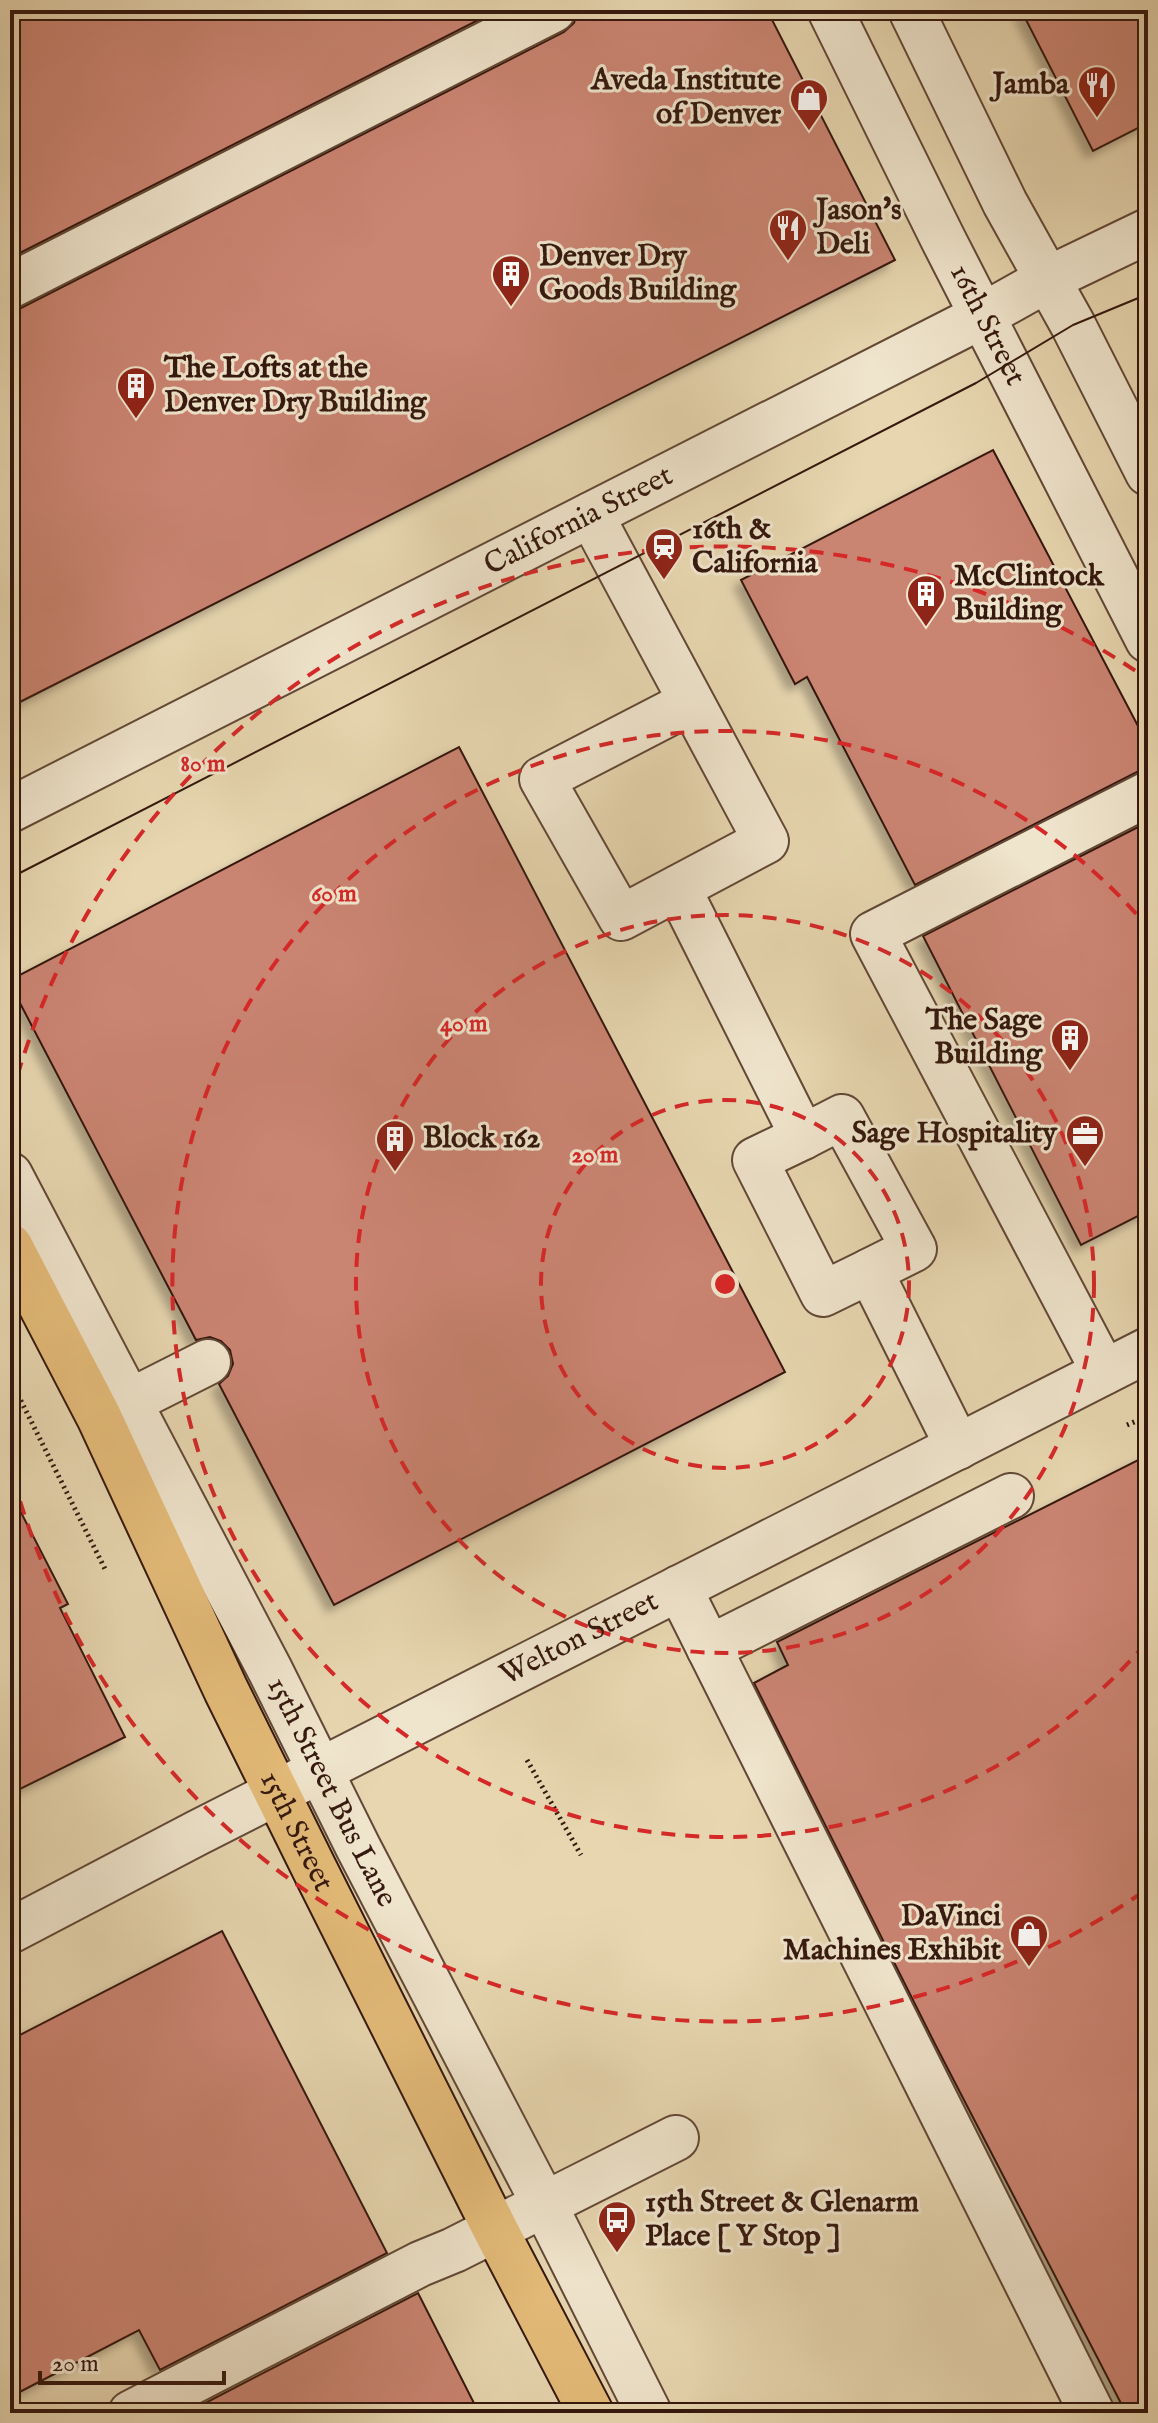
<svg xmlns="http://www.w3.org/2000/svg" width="1158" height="2423" font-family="'IM FELL English',serif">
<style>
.building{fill:#ca8472;stroke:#35180e;stroke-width:2;filter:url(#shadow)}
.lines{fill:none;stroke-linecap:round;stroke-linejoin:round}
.minor-casing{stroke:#624836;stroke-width:48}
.major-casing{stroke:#35180e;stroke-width:48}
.path{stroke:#35180e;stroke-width:5;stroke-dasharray:2 4;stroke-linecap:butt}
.minor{stroke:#efe4cc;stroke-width:44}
.major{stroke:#e4bb78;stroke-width:44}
.tram{stroke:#35180e;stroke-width:2}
.ring{fill:none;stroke:#d62828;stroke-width:4;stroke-dasharray:14 10}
.labels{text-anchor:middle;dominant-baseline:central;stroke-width:6;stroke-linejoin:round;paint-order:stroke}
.poi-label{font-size:30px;font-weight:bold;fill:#35180e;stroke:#efe4cc;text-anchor:start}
.street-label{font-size:30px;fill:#35180e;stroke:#efe4cc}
.centre{fill:#d62828;stroke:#efe4cc;stroke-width:4}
.ring-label{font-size:24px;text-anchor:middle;font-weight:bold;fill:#d62828;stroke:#efe4cc;stroke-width:6;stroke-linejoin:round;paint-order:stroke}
</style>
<defs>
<filter id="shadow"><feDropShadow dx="-7" dy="7" stdDeviation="4" flood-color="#0004"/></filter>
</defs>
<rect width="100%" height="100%" fill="#e7d6b0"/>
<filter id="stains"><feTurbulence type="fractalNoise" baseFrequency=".0025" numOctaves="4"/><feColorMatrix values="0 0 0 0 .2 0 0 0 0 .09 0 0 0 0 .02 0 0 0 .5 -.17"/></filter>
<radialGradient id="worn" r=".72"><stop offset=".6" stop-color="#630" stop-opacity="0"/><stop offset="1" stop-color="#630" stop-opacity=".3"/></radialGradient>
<g class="building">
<polygon points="10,10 498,10 10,258"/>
<polygon points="578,10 767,10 895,260 10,707 10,311 21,308 564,32 574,23"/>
<polygon points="1021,10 1148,10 1148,123 1093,151"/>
<polygon points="993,450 1148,745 1148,769 1137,772 915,885 807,677 795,684 741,580"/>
<polygon points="459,747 785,1372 334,1605 219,1384 228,1376 233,1364 230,1350 221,1341 210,1337 196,1340 10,984 10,980"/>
<polygon points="1148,822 1148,1211 1081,1245 923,936"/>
<polygon points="1148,1455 1148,2413 1126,2413 935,2044 754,1683 788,1665 777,1642"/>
<polygon points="10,1491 68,1604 60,1608 125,1737 10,1794"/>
<polygon points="222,1931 387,2253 160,2370 139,2330 10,2397 10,2040"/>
<polygon points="418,2293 479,2413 186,2413"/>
</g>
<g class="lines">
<g class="minor-casing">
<g id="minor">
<path id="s1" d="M830,10L942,237L1148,640"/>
<polyline points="911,10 1005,203 1073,325 1148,473"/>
<polyline points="10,286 553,10"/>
<polyline points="591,515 766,841 621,918 542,779 691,702"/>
<path id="s2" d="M10,810L982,316L1048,279L1148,231"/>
<polyline points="678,888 803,1137 842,1117 914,1249 870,1271 958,1447"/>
<polyline points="803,1137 755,1160 823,1294 870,1271"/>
<path id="s3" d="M10,1175L270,1670L358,1847L544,2204L649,2413"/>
<polyline points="1104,1372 873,934 1148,794"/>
<polyline points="103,1415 208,1362"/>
<polyline points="679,1588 1092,2413"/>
<polyline points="709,1648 1011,1496"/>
<path id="s4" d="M10,1931L197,1833L1148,1350"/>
<polyline points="131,2413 420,2264 454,2250 676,2138"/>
</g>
</g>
<g class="major-casing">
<g id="major">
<path id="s5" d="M10,1246L99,1417L226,1690L315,1870L495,2229L591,2413"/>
</g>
</g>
<g class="path">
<polyline points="10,1379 105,1569"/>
<polyline points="1127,1425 1148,1416"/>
<polyline points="527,1760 581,1855"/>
</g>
<use href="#minor" class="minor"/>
<use href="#major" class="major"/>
<polyline class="tram" points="10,878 976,383 1073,325 1148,294"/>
</g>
<g class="ring">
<circle cx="725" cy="1284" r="184"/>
<circle cx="725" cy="1284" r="369"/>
<path d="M1146 1643A553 553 0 1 1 1146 925"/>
<path d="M1143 1892A738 738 0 0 1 11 1469M11 1099A738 738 0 0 1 1143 676"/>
</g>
<defs>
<g id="restaurant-pin" transform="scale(2)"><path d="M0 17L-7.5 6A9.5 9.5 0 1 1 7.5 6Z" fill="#8f2418" stroke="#efe4cc"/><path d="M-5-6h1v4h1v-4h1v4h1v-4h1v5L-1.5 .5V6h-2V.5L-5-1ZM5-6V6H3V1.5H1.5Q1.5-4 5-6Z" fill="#fff"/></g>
<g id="shop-pin" transform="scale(2)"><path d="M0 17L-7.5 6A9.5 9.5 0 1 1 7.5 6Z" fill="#8f2418" stroke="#efe4cc"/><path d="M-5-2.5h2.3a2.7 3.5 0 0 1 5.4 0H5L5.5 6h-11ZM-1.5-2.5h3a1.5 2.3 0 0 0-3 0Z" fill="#fff"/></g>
<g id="building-pin" transform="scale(2)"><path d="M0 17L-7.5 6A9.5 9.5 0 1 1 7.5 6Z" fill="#8f2418" stroke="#efe4cc"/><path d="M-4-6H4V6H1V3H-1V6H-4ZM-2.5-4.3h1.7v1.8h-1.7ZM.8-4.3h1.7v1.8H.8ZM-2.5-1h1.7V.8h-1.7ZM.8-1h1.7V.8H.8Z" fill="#fff"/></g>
<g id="station-pin" transform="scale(2)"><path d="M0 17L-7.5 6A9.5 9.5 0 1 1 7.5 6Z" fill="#8f2418" stroke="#efe4cc"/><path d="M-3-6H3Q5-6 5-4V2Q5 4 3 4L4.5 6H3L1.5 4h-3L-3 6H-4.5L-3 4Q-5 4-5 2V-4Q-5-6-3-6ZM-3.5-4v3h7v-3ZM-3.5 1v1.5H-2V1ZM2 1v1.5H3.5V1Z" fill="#fff"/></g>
<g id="office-pin" transform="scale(2)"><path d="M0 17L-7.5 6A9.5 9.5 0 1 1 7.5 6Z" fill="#8f2418" stroke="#efe4cc"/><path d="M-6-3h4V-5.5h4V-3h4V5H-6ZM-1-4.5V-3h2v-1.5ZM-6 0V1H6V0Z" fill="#fff"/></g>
<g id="bus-pin" transform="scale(2)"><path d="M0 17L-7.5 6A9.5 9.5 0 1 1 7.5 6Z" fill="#8f2418" stroke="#efe4cc"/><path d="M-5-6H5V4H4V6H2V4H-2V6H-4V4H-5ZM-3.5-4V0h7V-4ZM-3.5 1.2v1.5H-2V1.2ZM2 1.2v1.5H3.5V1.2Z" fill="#fff"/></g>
</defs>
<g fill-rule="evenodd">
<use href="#restaurant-pin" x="1097" y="85"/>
<use href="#shop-pin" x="809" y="98"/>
<use href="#restaurant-pin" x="788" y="228"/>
<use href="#building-pin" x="511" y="274"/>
<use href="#building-pin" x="136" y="386"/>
<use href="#station-pin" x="664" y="547"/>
<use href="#building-pin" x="926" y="594"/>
<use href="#building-pin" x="1070" y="1038"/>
<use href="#office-pin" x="1085" y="1134"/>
<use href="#building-pin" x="395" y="1139"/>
<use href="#shop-pin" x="1029" y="1934"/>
<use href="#bus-pin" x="617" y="2220"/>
</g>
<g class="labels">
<g class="poi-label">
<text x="781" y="81" text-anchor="end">Aveda Institute<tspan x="781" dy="34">of Denver</tspan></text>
<text x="1069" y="85" text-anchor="end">Jamba</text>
<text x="816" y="211">Jason's<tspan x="816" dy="34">Deli</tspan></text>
<text x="539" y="257">Denver Dry<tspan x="539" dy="34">Goods Building</tspan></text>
<text x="164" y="369">The Lofts at the<tspan x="164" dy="34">Denver Dry Building</tspan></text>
<text x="692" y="530">16th &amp;<tspan x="692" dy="34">California</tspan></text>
<text x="954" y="577">McClintock<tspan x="954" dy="34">Building</tspan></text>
<text x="1042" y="1021" text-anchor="end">The Sage<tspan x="1042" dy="34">Building</tspan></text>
<text x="1057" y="1134" text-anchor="end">Sage Hospitality</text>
<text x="423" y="1139">Block 162</text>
<text x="1001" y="1917" text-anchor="end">DaVinci<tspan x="1001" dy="34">Machines Exhibit</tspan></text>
<text x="645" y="2203">15th Street &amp; Glenarm<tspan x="645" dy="34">Place [ Y Stop ]</tspan></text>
</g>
<g class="street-label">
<text stroke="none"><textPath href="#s1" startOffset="352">16th Street</textPath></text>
<text stroke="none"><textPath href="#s2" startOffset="638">California Street</textPath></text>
<text stroke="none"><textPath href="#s4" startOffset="640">Welton Street</textPath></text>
<text stroke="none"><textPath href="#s3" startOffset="696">15th Street Bus Lane</textPath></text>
<text stroke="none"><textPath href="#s5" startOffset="652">15th Street</textPath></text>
</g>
</g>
<circle cx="725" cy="1284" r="12" class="centre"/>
<g class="ring-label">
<text x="203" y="771">80 m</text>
<text x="334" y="901">60 m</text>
<text x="464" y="1031">40 m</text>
<text x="595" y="1162">20 m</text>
</g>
<rect width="1158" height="2423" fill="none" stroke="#e7d6b0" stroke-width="40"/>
<rect x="12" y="12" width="1134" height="2399" fill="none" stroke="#35180e" stroke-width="4"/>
<rect x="20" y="20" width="1118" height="2383" fill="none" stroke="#35180e" stroke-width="2"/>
<path d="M40 2371v12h184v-12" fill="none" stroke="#35180e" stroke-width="4"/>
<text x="52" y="2371" font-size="24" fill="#35180e" stroke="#efe4cc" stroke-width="6" paint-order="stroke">20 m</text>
<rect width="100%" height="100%" filter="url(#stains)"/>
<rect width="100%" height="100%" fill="url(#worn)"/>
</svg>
